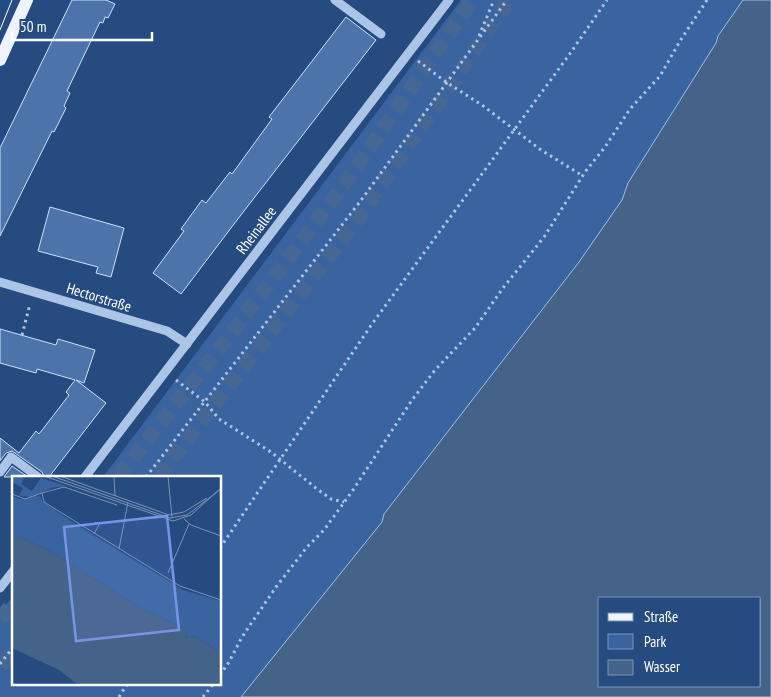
<svg xmlns="http://www.w3.org/2000/svg" width="771" height="697" font-family="'PT Sans Narrow',sans-serif">
<style>
.green{fill:#39649f}
.water{fill:#456288;stroke:#a0c0e8;fill-rule:evenodd}
.building{fill:#4d74aa;stroke:#cfe0f5}
.lines{fill:none;stroke-linecap:round;stroke-linejoin:round}
.highway-tunnel{stroke:#466694;stroke-width:15;stroke-dasharray:15 8;stroke-linecap:butt}
.path{stroke:#acc5e7;stroke-width:3;stroke-dasharray:2.5 4;stroke-linecap:butt}
.minor{stroke:#acc5e7;stroke-width:9}
.major{stroke:#eef3fd;stroke-width:12}
.tram{stroke:#fff;stroke-width:1}
.labels{text-anchor:middle;dominant-baseline:central;stroke-width:5;stroke-linejoin:round;paint-order:stroke}
.street-label{font-size:15px;fill:#fff;stroke:#254b81}
.inset-road{fill:none;stroke:#7c93b3;stroke-width:1}
.view{fill:#7795e8;fill-opacity:0.15;stroke:#7795e8;stroke-width:2.5}
.inset-edge{fill:none;stroke:#fff;stroke-width:2.5}
</style>
<rect width="100%" height="100%" fill="#254b81"/>
<polygon class="green" points="461,0 743,0 718,36 716,43 628,183 622,200 579,262 384,514 382,522 241,697 0,697 0,612 14,595 14,683 220,683 220,477 103,477"/>
<path class="water" d="M743,0H771V697H241L382,522L384,514L579,262L622,200L628,183L716,43L718,36ZM600,598H760V686H600Z"/>
<g class="building">
<polygon points="72,0 106,0 115,4 108,18 105,17 103,23 100,22 67,91 70,93 64,106 66,108 54,132 52,131 0,236 0,148"/>
<polygon points="346,17 376,40 234,224 181,294 153,273 184,231 181,229 202,200 206,203 230,172 232,174 272,119 269,117"/>
<polygon points="50,207 124,228 111,277 96,273 98,267 38,251"/>
<polygon points="0,329 56,345 58,339 95,350 84,383 76,380 106,403 49,477 44,477 42,472 12,451 6,453 0,461 0,438 19,453 36,431 39,434 56,412 69,395 66,392 75,380 37,369 36,373 0,363"/>
<polygon points="12,466 28,477 4,477"/>
</g>
<g class="lines">
<g class="highway-tunnel">
<polyline points="118,477 216,353 344,185 472,0"/>
<polyline points="158,477 352,227 509,0"/>
<polyline points="0,619 14,602"/>
<polyline points="0,666 14,650"/>
</g>
<g class="path">
<polyline points="479,36 494,0"/>
<polyline points="418,61 446,82 482,105 541,150 583,176"/>
<polyline points="22,335 30,304"/>
<polyline points="176,380 205,402 219,419 271,452 317,489 331,499 344,502"/>
<polyline points="146,477 359,203 507,0"/>
<polyline points="220,548 372,324 569,55 607,0"/>
<polyline points="0,664 14,646"/>
<polyline points="220,675 229,662 242,637 276,587 307,547 324,530 353,490 412,400 435,370 475,328 503,288 544,237 585,172 605,147 630,109 660,76 680,41 707,0"/>
<polyline points="119,697 128,683"/>
<polyline points="203,697 214,683"/>
</g>
<g class="minor">
<polyline points="335,0 381,34"/>
<polyline points="0,282 167,331 187,344"/>
<polyline points="0,472 11,457 38,477"/>
<polyline points="85,477 449,0"/>
<polyline points="0,588 14,570"/>
</g>
<polyline class="major" points="0,60 27,0"/>
<polyline class="tram" points="0,30 12,0"/>
</g>
<g class="labels">
<g class="street-label">
<text transform="translate(256 230) rotate(-53)">Rheinallee</text>
<text transform="translate(99 297) rotate(17)">Hectorstraße</text>
</g>
</g>
<g transform="translate(12 476)">
<rect width="209" height="209" fill="#254b81"/>
<path d="M0,0H13L9,8L20,15L29,2L54,10L39,12L22,21L7,20L11,12L0,6ZM0,20L8,23L28,20L30,25L66,50L171,114L209,125V177L183,160L173,162L175,157L161,147L125,130L45,79L0,57Z" fill="#39649f"/>
<path d="M0,57L45,79L125,130L167,150L175,156L173,162L183,160L209,177V209H66L47,194L0,172Z" fill="#456288"/>
<path class="inset-road" d="M32,0L161,45L179,39L209,12M40,0L158,42L175,39L209,13M48,0L157,39L172,36L195,22M102,0L103,20M156,0L160,41M30,17L32,26L168,110L209,124M30,17L52,11L105,29M0,18L13,23L30,17M172,43L179,49L209,60M82,58L87,49L83,46M107,73L116,26M156,97L177,48"/>
<path class="view" d="M155,40L167,154L64,165L52,51Z"/>
<rect width="209" height="209" class="inset-edge"/>
</g>
<rect x="598" y="597" width="162" height="90" fill="#254b81" stroke="#7c93b3"/>
<rect x="608" y="613" width="25" height="8" fill="#eef3fd" stroke="#7c93b3"/>
<text x="644" y="622" font-size="15" fill="#ffffff">Straße</text>
<rect x="608" y="634" width="25" height="15" fill="#39649f" stroke="#7c93b3"/>
<text x="644" y="647" font-size="15" fill="#ffffff">Park</text>
<rect x="608" y="660" width="25" height="15" fill="#456288" stroke="#7c93b3"/>
<text x="644" y="672" font-size="15" fill="#ffffff">Wasser</text>
<path d="M12 32v8h140v-8" fill="none" stroke="#ffffff" stroke-width="2.5"/>
<text x="20" y="32" font-size="15" fill="#ffffff" stroke="#254b81" stroke-width="4" paint-order="stroke">50 m</text>
</svg>
